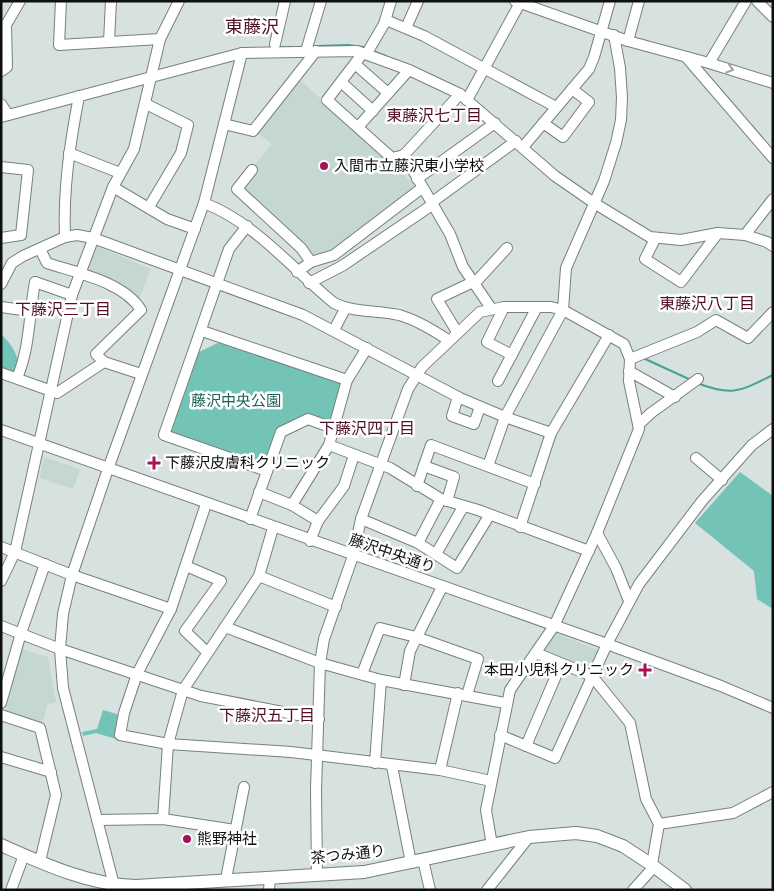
<svg xmlns="http://www.w3.org/2000/svg" width="774" height="891" font-family="'Alegreya Sans','Noto Sans JP',sans-serif">
<style>
.built{fill:#c4d7d3}
.green{fill:#73c4b6}
.lines{fill:none;stroke-linecap:round;stroke-linejoin:round}
.stream{stroke:#4aa092;stroke-width:2}
.minor-casing{stroke:#77807e;stroke-width:12}
.major-casing{stroke:#77807e;stroke-width:14}
.minor{stroke:#fff;stroke-width:10}
.major{stroke:#fff;stroke-width:12}
.oneway{stroke:#9e9f9f}
.poi-dot{fill:#a41355;stroke:#fff;stroke-width:2}
.labels{text-anchor:middle;dominant-baseline:central;stroke-width:5;stroke-linejoin:round;paint-order:stroke}
.poi-label{font-size:15px;fill:#0d100f;stroke:#fff;text-anchor:start}
.park-label{font-size:15px;fill:#1a6056;stroke:#fff}
.street-label{font-size:15px;fill:#0d100f;stroke:#fff}
.neighbourhood-label{font-size:16px;fill:#520f2a;stroke:#fff}
.quarter-label{font-size:18px;fill:#520f2a;stroke:#fff}
</style>
<rect width="100%" height="100%" fill="#d7e1df"/>
<g class="built">
<polygon points="298,78 418,188 325,260 315,259 233,191 272,144 256,132"/>
<polygon points="96,246 151,269 139,299 84,279"/>
<polygon points="44,457 80,469 73,489 40,478"/>
<polygon points="552,632 601,651 589,672 542,651"/>
<polygon points="22,649 48,657 56,702 47,705 41,730 4,718"/>
</g>
<g class="green">
<path d="M1,334C14,347 22,360 17,378L1,371Z"/>
<polygon points="222,341 340,381 345,388 335,418 329,423 309,416 279,430 265,462 259,464 168,435 168,427 199,352"/>
<polygon points="740,472 773,496 773,609 757,599 754,571 695,523"/>
<polygon points="103,710 120,715 116,739 96,733 83,736 82,732 97,729"/>
</g>
<g class="lines">
<g class="stream">
<polyline points="317,46 348,45 364,47"/>
<polyline points="278,47 293,47"/>
<polyline points="375,52 386,56"/>
<polyline points="430,74 439,79"/>
<polyline points="643,358 691,380"/>
<path d="M697,383C733,397 740,391 773,375"/>
</g>
<g class="minor-casing">
<g id="minor">
<polyline points="61,1 59,45 160,39"/>
<polyline points="515,1 628,41 709,63 773,83"/>
<polyline points="757,1 773,17"/>
<polyline points="386,20 424,36 556,107"/>
<polyline points="1,25 6,25 20,1"/>
<polyline points="406,28 418,1"/>
<polyline points="628,41 639,1"/>
<polyline points="109,42 111,1"/>
<polyline points="275,44 285,1"/>
<polyline points="306,51 321,1"/>
<polyline points="363,53 327,100 392,158 404,155"/>
<polyline points="367,53 384,24 391,1"/>
<polyline points="686,57 773,158"/>
<polyline points="709,63 746,1"/>
<polyline points="355,64 388,93"/>
<polyline points="1,71 7,67 6,25"/>
<polyline points="341,82 373,111"/>
<polyline points="460,94 404,155 450,234 463,267 491,308"/>
<polyline points="467,100 520,3"/>
<polyline points="1,104 8,115"/>
<polyline points="146,104 188,125 181,153 149,207"/>
<polyline points="1,117 242,53 357,51 409,70 460,94 555,176 594,203 650,237 681,240 718,233 745,235 767,242 773,246"/>
<polyline points="543,123 563,137 589,102 572,89"/>
<polyline points="224,124 253,131 316,51"/>
<polyline points="358,127 409,70"/>
<polyline points="523,147 589,69 594,57 610,1"/>
<polyline points="69,153 120,173"/>
<polyline points="1,167 28,170 21,235 1,238"/>
<polyline points="252,170 237,189 301,248 311,262 297,272"/>
<polyline points="417,179 495,123"/>
<polyline points="113,187 167,219 195,229"/>
<path d="M204,203C256,223 292,269 334,303C354,313 377,310 399,315C417,320 433,330 448,340"/>
<polyline points="431,203 516,141"/>
<polyline points="247,226 229,249 164,435 267,471"/>
<polyline points="745,235 773,199"/>
<path d="M65,237C63,189 70,143 79,96"/>
<polyline points="655,239 645,259 681,282 718,233"/>
<path d="M40,249L47,263C77,273 124,282 141,310L96,354L104,362L141,374"/>
<polyline points="311,262 334,255 422,188"/>
<polyline points="309,283 342,266 432,205"/>
<polyline points="1,284 12,263 23,256 65,237 77,235 93,238 303,315 460,398 505,417 551,433"/>
<polyline points="474,284 507,248"/>
<polyline points="1,307 30,311"/>
<polyline points="504,307 487,342 512,355"/>
<polyline points="334,330 345,309"/>
<polyline points="202,331 347,380"/>
<polyline points="457,332 437,299 473,282"/>
<polyline points="630,359 697,332 716,320 748,338 773,312"/>
<polyline points="629,371 675,397"/>
<polyline points="1,373 57,393 104,362"/>
<path d="M17,378C30,348 29,314 35,282L72,295"/>
<polyline points="498,381 537,307"/>
<polyline points="458,397 452,416 474,424 480,407"/>
<polyline points="638,425 651,413 698,379"/>
<polyline points="1,430 607,644 721,686 773,708"/>
<polyline points="329,445 390,468 441,499 478,510 589,551"/>
<polyline points="696,458 722,480"/>
<polyline points="424,466 454,477 447,501"/>
<polyline points="488,466 505,417 563,310 566,268 604,181 616,143 621,120 622,98 620,68 614,35"/>
<polyline points="417,486 431,445 535,484"/>
<polyline points="259,492 292,505 318,521 344,486 354,455"/>
<polyline points="206,504 171,609 137,674 124,713 120,735 168,744 291,752 440,770 491,781"/>
<polyline points="292,505 329,445 347,380 367,348"/>
<polyline points="250,519 281,432 308,419 333,428"/>
<polyline points="361,519 418,543 457,568 489,516"/>
<polyline points="520,527 551,433 609,335"/>
<polyline points="597,533 616,568 629,601"/>
<polyline points="310,541 318,521"/>
<polyline points="418,543 441,499"/>
<polyline points="1,547 72,575 171,609"/>
<polyline points="436,554 463,507"/>
<polyline points="186,566 221,581 185,631 207,652"/>
<polyline points="259,576 336,607"/>
<polyline points="1,581 15,552 72,295 113,187 134,149 160,39 179,1"/>
<polyline points="1,626 60,649 201,696 319,719"/>
<polyline points="225,627 320,663 381,680 505,703"/>
<polyline points="536,653 592,676 630,723 646,799 659,824 651,870 633,890"/>
<polyline points="362,674 380,628 416,637 478,659 467,695"/>
<polyline points="404,685 410,651 442,587"/>
<polyline points="1,703 21,633 45,564"/>
<polyline points="1,715 40,728 56,795 40,861"/>
<polyline points="500,735 555,758 607,644 639,584 702,501 752,445 773,429"/>
<polyline points="526,746 561,664"/>
<polyline points="1,757 51,772"/>
<polyline points="375,763 381,680"/>
<polyline points="392,766 411,863"/>
<polyline points="440,770 458,693"/>
<polyline points="163,819 168,744 183,690 259,576 273,528"/>
<polyline points="97,820 163,819 235,830"/>
<polyline points="659,824 733,813 773,792"/>
<polyline points="423,860 430,890"/>
<polyline points="317,875 316,790 320,663 324,639 353,556 361,519 408,389 422,367 480,312 504,307 551,307 563,310 624,344 630,359 629,381 639,429 597,533 554,626 510,690 486,810 492,845"/>
<polyline points="226,879 244,787"/>
<polyline points="115,889 63,688 60,649 63,614 72,575 108,469 204,203 242,53"/>
<polyline points="11,890 24,855"/>
<polyline points="269,890 270,877"/>
<polyline points="487,890 529,837"/>
</g>
</g>
<g class="major-casing">
<path id="major" d="M1,845C44,864 89,885 136,886L364,872L529,837L576,833L597,836L623,846L652,865L685,890"/>
</g>
<use href="#minor" class="minor"/>
<use href="#major" class="major"/>
</g>
<defs><path id="oneway-chevron" d="M-2-3.5L2.5 0L-2 3.5" fill="none" stroke-width="1.6" stroke-linecap="round" stroke-linejoin="round" transform="scale(1.25)"/></defs>
<use class="oneway" href="#oneway-chevron" transform="translate(730 69) rotate(17)"/>
<g class="poi-dot">
<circle cx="324" cy="166" r="5"/>
<path d="M151.5 455.5h5v5h5v5h-5v5h-5v-5h-5v-5h5z"/>
<path d="M642.5 662.5h5v5h5v5h-5v5h-5v-5h-5v-5h5z"/>
<circle cx="187" cy="839" r="5"/>
</g>
<g class="labels">
<g class="poi-label">
<text x="334" y="166">入間市立藤沢東小学校</text>
<text x="165" y="463">下藤沢皮膚科クリニック</text>
<text x="634" y="670" text-anchor="end">本田小児科クリニック</text>
<text x="197" y="839">熊野神社</text>
</g>
<g class="park-label">
<text x="236" y="401">藤沢中央公園</text>
</g>
<g class="street-label">
<text transform="translate(392 554) rotate(19)">藤沢中央通り</text>
<text transform="translate(348 855) rotate(-6)">茶つみ通り</text>
</g>
<g class="neighbourhood-label">
<text x="434" y="116">東藤沢七丁目</text>
<text x="707" y="304">東藤沢八丁目</text>
<text x="63" y="310">下藤沢三丁目</text>
<text x="367" y="429">下藤沢四丁目</text>
<text x="267" y="716">下藤沢五丁目</text>
</g>
<g class="quarter-label">
<text x="252" y="28">東藤沢</text>
</g>
</g>
<rect width="774" height="891" fill="none" stroke="#0d100f" stroke-width="5"/>
</svg>
